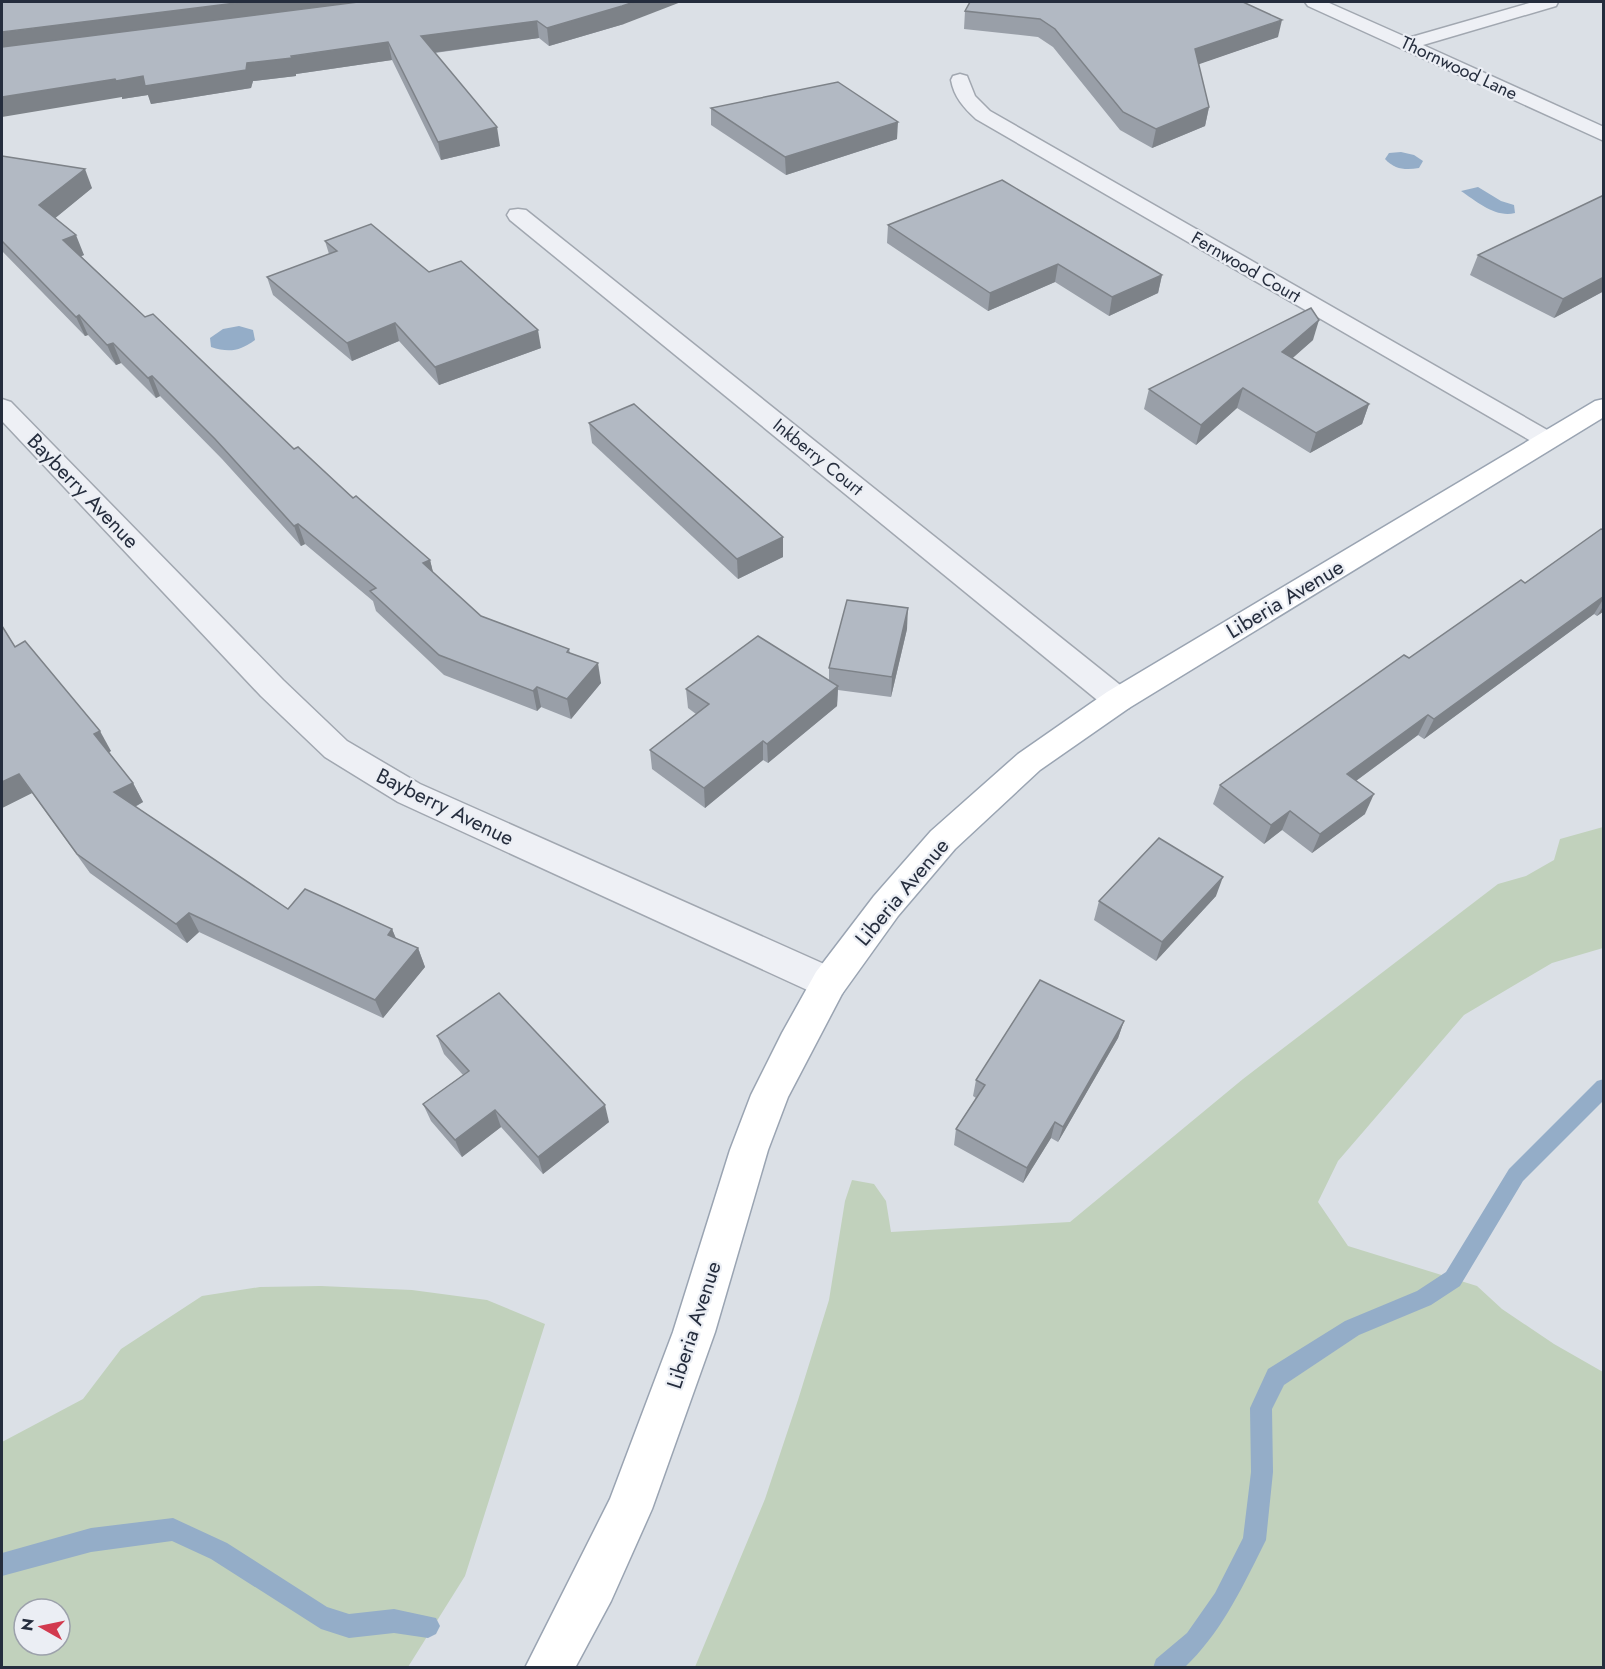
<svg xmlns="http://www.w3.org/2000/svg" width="1605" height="1669" font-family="Jost,sans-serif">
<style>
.green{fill:#c1d1bc;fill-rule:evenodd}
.water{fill:#94adc8}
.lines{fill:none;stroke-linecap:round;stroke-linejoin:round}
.stream{fill:#94adc8;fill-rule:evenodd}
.minor-casing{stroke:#a1a7b0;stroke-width:3}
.major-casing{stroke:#9aa4b2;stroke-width:3}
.minor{fill:#eef0f5;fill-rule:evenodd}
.major{fill:#fff;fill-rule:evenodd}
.wall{fill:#999fa8}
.shaded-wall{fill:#7d8288}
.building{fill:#b2b9c3;stroke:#7d8288;stroke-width:1.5}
.labels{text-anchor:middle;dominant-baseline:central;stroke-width:4.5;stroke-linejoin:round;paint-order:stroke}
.far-street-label{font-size:18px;fill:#252d3d;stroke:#ebeef4}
.street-label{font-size:21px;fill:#252d3d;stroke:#ebeef4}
</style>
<rect width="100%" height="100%" fill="#dbe0e6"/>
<g class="green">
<polygon points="1603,827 1603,948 1552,963 1464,1015 1338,1161 1318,1202 1348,1246 1477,1286 1502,1309 1554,1344 1603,1372 1603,1667 695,1667 765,1499 798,1400 829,1300 845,1201 852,1180 874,1184 886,1201 891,1232 1070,1222 1243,1079 1498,884 1526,876 1554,860 1560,839"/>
<path d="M321,1286L412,1290L487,1300L545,1324L465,1576L408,1667H2V1442L83,1399L121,1349L202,1296L260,1287ZM24,1609H60V1645H24Z"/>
</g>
<g class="water">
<path d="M1401,152L1414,155L1423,161L1419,168C1406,170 1395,170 1385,159L1389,153Z"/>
<path d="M1478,187L1501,201L1514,205L1515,213C1496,218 1477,202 1461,191Z"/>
<path d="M239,326L253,330L255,340C240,351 229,353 211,347L210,338L223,329Z"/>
</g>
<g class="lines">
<g class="stream">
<path d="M1604,1079V1100L1523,1181L1460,1286L1431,1305L1359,1335L1284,1385L1272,1409L1273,1472L1266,1540L1262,1548C1240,1592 1220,1634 1184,1668H1153L1156,1659L1187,1633L1215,1593L1243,1538L1251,1472L1250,1408L1268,1369L1345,1321L1417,1291L1446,1272L1509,1169L1597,1081Z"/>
<polygon points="173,1518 227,1543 327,1607 349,1614 394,1609 436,1618 440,1626 436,1634 428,1638 394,1633 349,1638 321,1629 211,1559 172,1541 91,1552 2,1576 2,1553 91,1528"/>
</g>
<g class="minor-casing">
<g id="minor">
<polygon points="1305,2 1327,2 1408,38 1533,2 1558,2 1556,6 1423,45 1604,127 1604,141 1308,6"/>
<path d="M960,74L967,76L975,96L990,111L1556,435L1560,440L1556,445L1547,448L1538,445L976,119C964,108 954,97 951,80L953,76Z"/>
<polygon points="518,209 526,210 1129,692 1133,700 1129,708 1118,711 1107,708 510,220 507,215 510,210"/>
<polygon points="2,399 11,402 283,680 347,741 420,784 842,972 847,983 842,994 829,998 816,994 398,802 325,757 261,696 2,421"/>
</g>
</g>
<g class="major-casing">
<polygon id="major" points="1604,399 1604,417 1129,708 1040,770 955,849 898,916 842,994 788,1097 768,1150 715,1332 652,1509 611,1601 575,1668 525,1668 610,1499 673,1332 730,1150 751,1095 782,1033 816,972 874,896 931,831 1018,754 1107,692 1595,401"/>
</g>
<use href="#minor" class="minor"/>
<use href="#major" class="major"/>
</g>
<g class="wall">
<polygon points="2,2 624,24 549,46 539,38 435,53 500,146 441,160 392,60 296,74 296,76 253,81 251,88 151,104 148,95 122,99 122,97"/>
<polygon points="965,11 1278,37 1198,64 1209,107 1205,126 1152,148 1120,130 1053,47 1038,37 964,29"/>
<polygon points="711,108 897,139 786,175 711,125"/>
<polygon points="2,156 92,188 55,218 84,255 81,256 145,317 294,449 430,560 433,573 481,616 569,649 570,653 601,683 571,719 541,707 537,711 444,675 376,611 373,601 305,544 301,546 222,459 160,396 156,398 121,363 116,365 88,335 85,336 2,251"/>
<polygon points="1604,195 1604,291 1554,318 1470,275 1478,255"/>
<polygon points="888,225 1162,275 1158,293 1109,316 1055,282 988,311 887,243"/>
<polygon points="325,241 429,272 541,348 439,385 399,341 352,361 273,295 267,277 329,254"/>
<polygon points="1313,340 1292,358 1369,404 1362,424 1310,453 1237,408 1196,445 1144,409 1149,389"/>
<polygon points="589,423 783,557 738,579 592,443"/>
<polygon points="1604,530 1604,611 1597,616 1594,614 1424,739 1418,735 1356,781 1365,814 1312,853 1282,830 1264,844 1213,804 1220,785"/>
<polygon points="2,626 15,647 111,751 109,752 133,783 143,802 135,807 288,909 392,929 396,939 418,948 425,967 383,1018 199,932 187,943 90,873 32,793 2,808"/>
<polygon points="907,629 891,697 838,690 837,706 768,763 763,760 705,808 652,769 650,750 696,714 688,708 686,689 829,681 829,668"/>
<polygon points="1216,896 1156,961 1094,920 1099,901"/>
<polygon points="1124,1021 1118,1038 1058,1142 1051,1138 1023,1183 954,1145 956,1129 976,1098 973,1096 976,1080"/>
<polygon points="437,1036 609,1122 543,1174 501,1127 462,1157 431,1121 423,1104 463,1075 444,1054"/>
</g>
<g class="shaded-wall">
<polygon points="244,2 387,2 2,53 2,32"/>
<polygon points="634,2 681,2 624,24 549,46 547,28"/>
<polygon points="1282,20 1278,37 1191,67 1195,49"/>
<polygon points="537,21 539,38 424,54 421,36"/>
<polygon points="388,42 392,60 296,74 296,76 253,81 251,88 151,104 148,95 122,99 122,97 2,117 2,97 115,79 143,76 247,63"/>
<polygon points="1209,107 1205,126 1152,148 1156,129"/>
<polygon points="898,122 897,139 786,175 785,157"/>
<polygon points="497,127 500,146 441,160 438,142"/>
<polygon points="85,169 92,188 48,224 39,205"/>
<polygon points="76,235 84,255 72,260 63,240"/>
<polygon points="1058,264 1055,282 988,311 990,293"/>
<polygon points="1162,275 1158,293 1109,316 1112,297"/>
<polygon points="1604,277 1604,291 1554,318 1563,299"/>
<polygon points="79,315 88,335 85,336 76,317"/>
<polygon points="1319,320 1313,340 1277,372 1282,352"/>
<polygon points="395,323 399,341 352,361 347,343"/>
<polygon points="538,330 541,348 439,385 435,367"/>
<polygon points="113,343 121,363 116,365 107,345"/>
<polygon points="152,376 160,396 156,398 148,378"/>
<polygon points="1243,388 1237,408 1196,445 1201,425"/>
<polygon points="1369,404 1362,424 1310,453 1316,433"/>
<polygon points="298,524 305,544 301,546 294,526"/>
<polygon points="783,537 783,557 738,579 737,559"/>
<polygon points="430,560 435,580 423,563"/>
<polygon points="1604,596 1604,598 1594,614 1424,739 1434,719"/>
<polygon points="1604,605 1604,611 1597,616"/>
<polygon points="908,608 907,629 891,697 892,677"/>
<polygon points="598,663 601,683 571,719 567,699"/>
<polygon points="838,686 837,706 768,763 767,744"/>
<polygon points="537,687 541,707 537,711 533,691"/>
<polygon points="1428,715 1418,735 1338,794 1347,774"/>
<polygon points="100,731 111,751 106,754 94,734"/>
<polygon points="763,741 763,760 705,808 704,788"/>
<polygon points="19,774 32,793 2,808 2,782"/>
<polygon points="133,783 143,802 125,812 114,792"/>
<polygon points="1374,794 1365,814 1312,853 1320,834"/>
<polygon points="1290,811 1282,830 1264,844 1271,825"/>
<polygon points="1223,877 1216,896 1156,961 1162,942"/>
<polygon points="189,913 199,932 187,943 176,924"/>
<polygon points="392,929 400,948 388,935"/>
<polygon points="418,948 425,967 383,1018 375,1000"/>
<polygon points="1124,1021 1118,1038 1058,1142 1063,1127"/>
<polygon points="605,1105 609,1122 543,1174 538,1157"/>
<polygon points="495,1110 501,1127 462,1157 455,1140"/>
<polygon points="1055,1122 1051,1138 1023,1183 1027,1168"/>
</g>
<g class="building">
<polygon points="2,2 244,2 2,32"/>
<polygon points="358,2 634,2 622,6 547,28 537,21 421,36 497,127 438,142 388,42 291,56 292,58 247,63 246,70 145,86 143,76 116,81 115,79 2,97 2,47"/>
<polygon points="970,2 1243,2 1282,20 1195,49 1209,107 1156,129 1123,112 1055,29 1040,19 965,11"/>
<polygon points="838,82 898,122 785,157 711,108"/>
<polygon points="2,156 85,169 39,205 76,235 63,240 145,317 153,314 294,449 298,447 353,498 356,496 430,560 423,563 481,616 569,649 567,652 598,663 567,699 537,687 533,691 439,655 370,591 376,588 298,524 294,526 215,439 152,376 148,378 113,343 107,345 79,315 76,317 2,241"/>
<polygon points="1002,180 1162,275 1112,297 1058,264 990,293 888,225"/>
<polygon points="1604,195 1604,277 1563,299 1478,255"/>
<polygon points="371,224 429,272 461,261 538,330 435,367 395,323 347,343 267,277 337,251 325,241"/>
<polygon points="1311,308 1319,320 1282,352 1369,404 1316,433 1243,388 1201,425 1149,389"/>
<polygon points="634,404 783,537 737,559 589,423"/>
<polygon points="1601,529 1604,530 1604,596 1434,719 1428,715 1347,774 1374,794 1320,834 1290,811 1271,825 1220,785 1404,655 1409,658 1521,580 1525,583"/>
<polygon points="847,600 908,608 892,677 829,668"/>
<polygon points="2,626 15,647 25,641 100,731 94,734 133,783 114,792 288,909 305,889 392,929 388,935 418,948 375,1000 189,913 176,924 77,854 19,774 2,782"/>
<polygon points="758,636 838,686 767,744 763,741 704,788 650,750 709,704 686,689"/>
<polygon points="1159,838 1223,877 1162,942 1099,901"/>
<polygon points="1040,980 1124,1021 1063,1127 1055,1122 1027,1168 956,1129 985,1085 976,1080"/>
<polygon points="499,993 605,1105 538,1157 495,1110 455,1140 423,1104 469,1071 437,1036"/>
</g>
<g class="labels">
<g class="far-street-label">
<text transform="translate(1459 68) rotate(25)">Thornwood Lane</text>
<text transform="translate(1246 267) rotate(30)">Fernwood Court</text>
<text transform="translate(818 457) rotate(39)">Inkberry Court</text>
</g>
<g class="street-label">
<text transform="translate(83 491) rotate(46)">Bayberry Avenue</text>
<text transform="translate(1285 599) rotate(-31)">Liberia Avenue</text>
<text transform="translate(445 807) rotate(26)">Bayberry Avenue</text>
<text transform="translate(902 892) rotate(-50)">Liberia Avenue</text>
<text transform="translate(694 1325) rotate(-72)">Liberia Avenue</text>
</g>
</g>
<rect width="1605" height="1669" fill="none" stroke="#252d3d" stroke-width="6"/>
<g transform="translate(42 1627) rotate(279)"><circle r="28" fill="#ebeef4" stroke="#9ca1ab" stroke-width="1.5"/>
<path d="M0-4.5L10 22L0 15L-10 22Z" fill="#d23a4f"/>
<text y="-9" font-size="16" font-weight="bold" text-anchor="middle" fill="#252d3d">N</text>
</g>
</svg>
